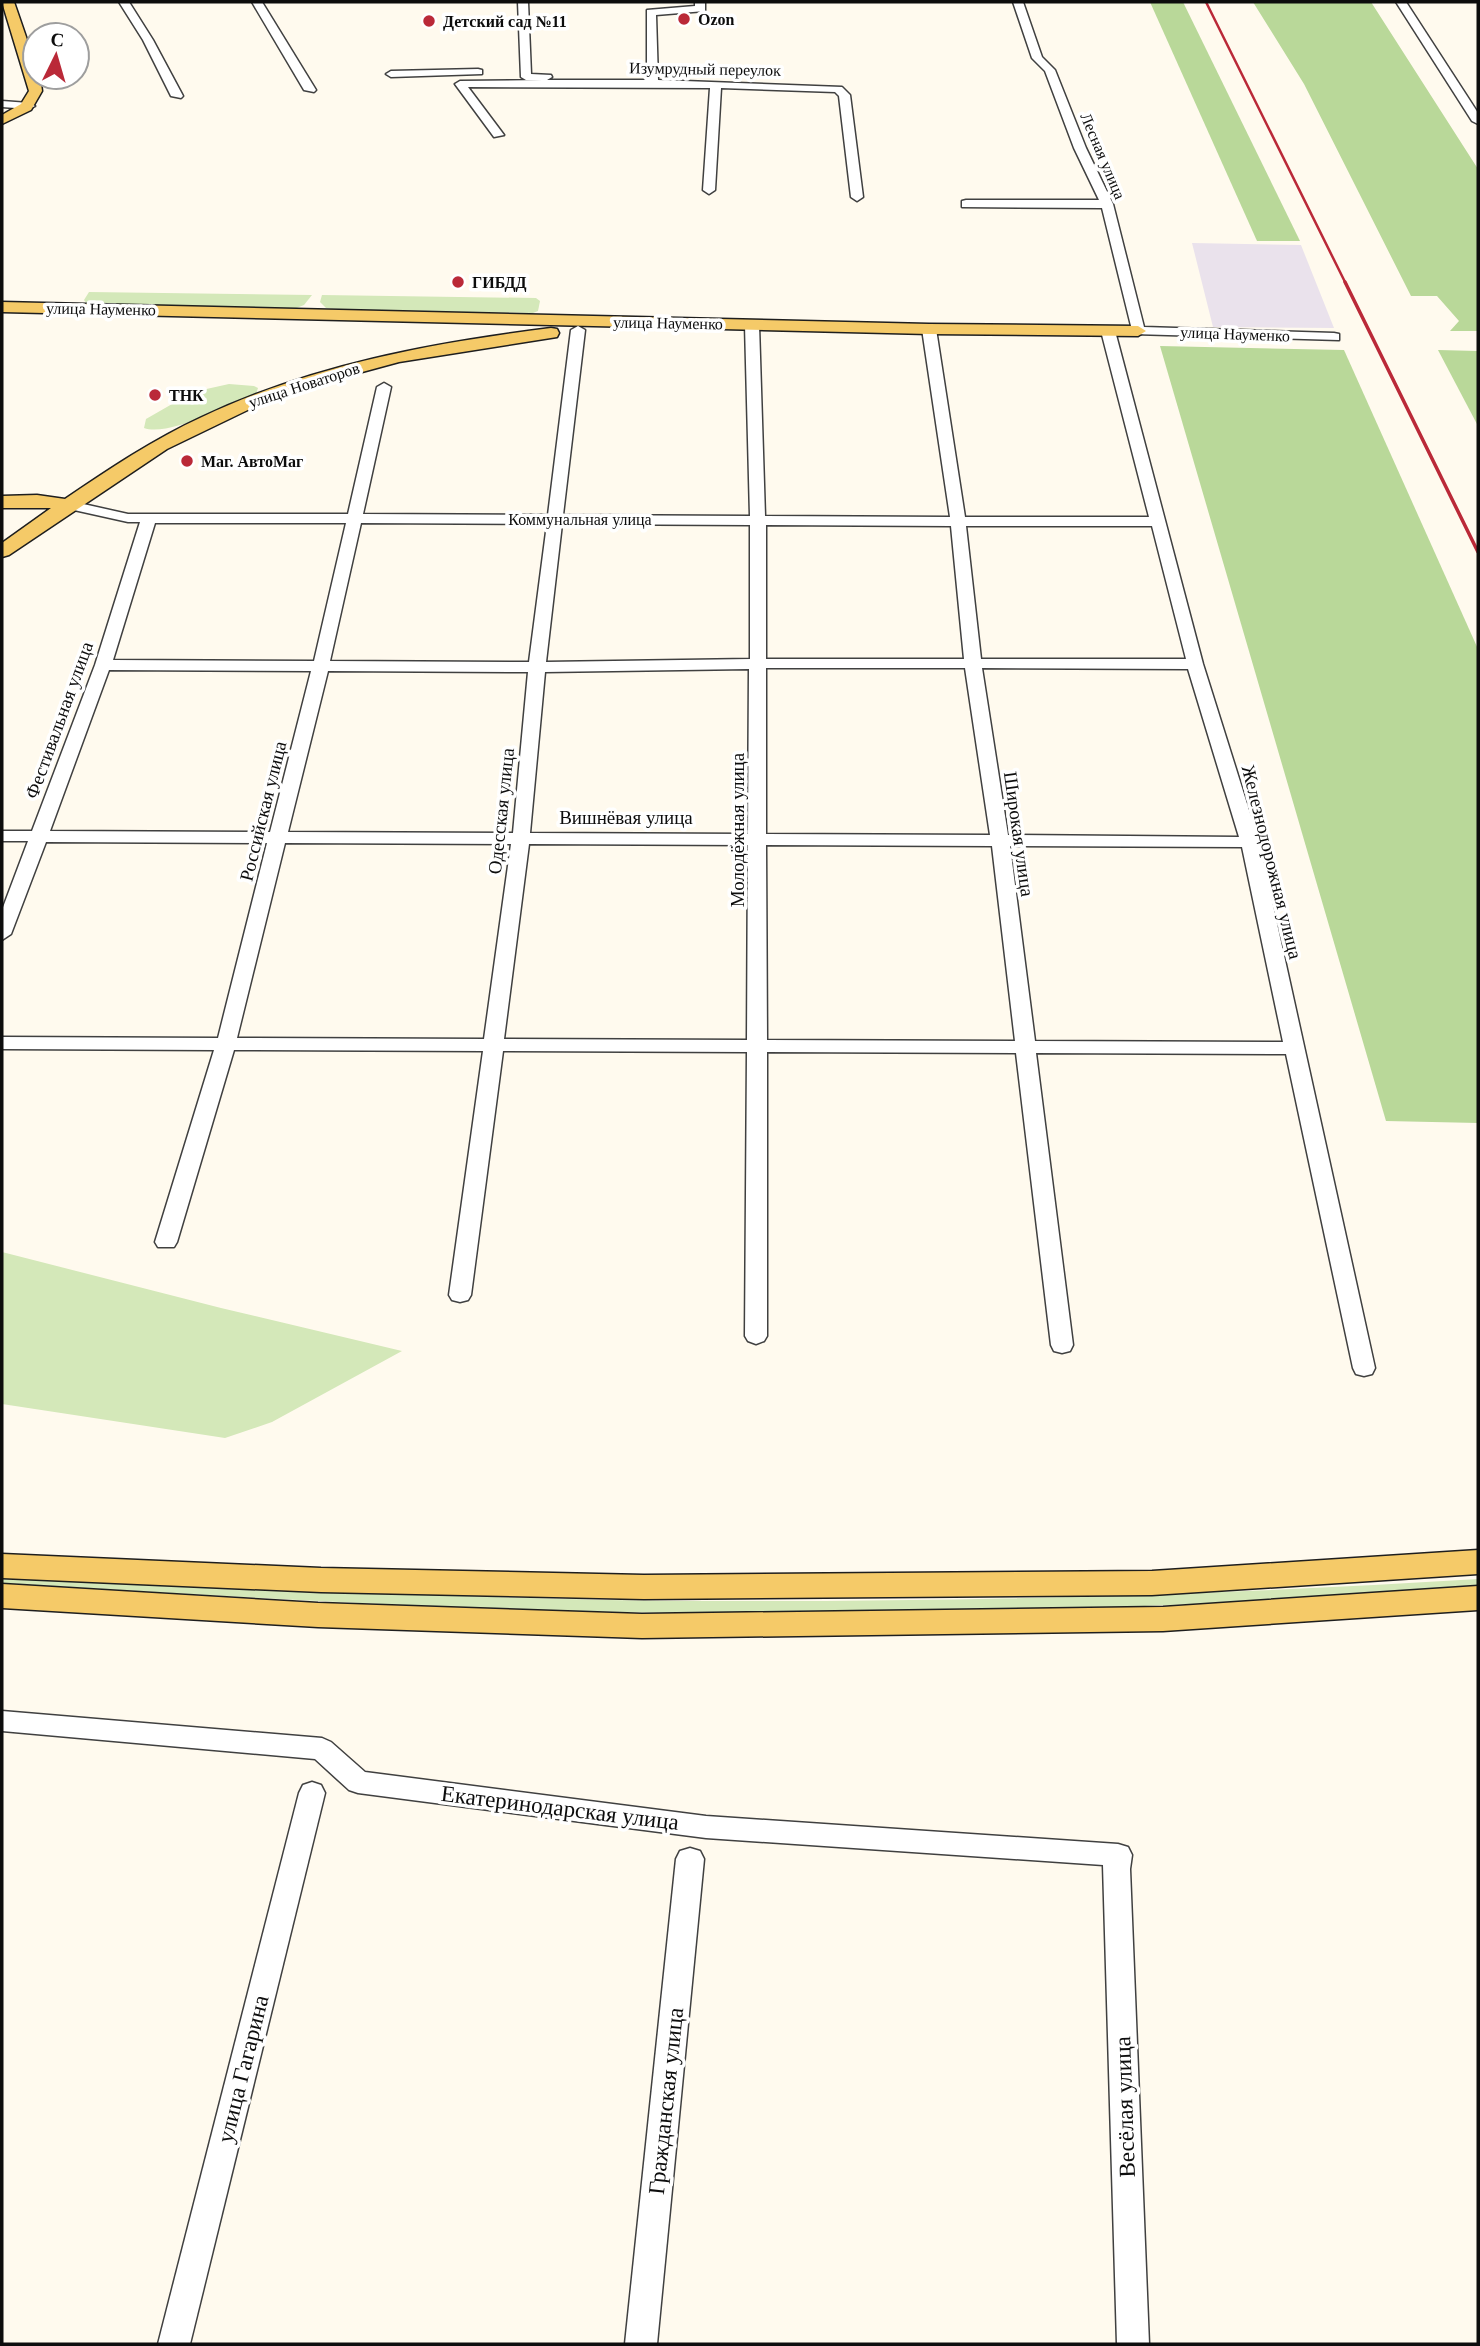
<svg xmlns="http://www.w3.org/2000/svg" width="1480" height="2346" font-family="Georgia,serif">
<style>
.industrial{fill:#eae2ec}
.green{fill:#d4e8b9}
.forest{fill:#b9d899}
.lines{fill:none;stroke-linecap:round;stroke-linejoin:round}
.minor-casing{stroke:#404040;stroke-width:3}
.major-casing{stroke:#1e1e1e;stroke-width:3}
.minor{fill:#fff;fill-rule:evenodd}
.major{fill:#f5ca68;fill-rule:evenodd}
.rail-far1{stroke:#ba2938;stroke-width:2.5}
.rail{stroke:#ba2938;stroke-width:3.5}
.poi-dot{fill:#ba2938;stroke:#fff;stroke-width:2.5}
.labels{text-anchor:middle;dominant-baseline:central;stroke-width:7;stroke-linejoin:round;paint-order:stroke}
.far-poi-label{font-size:16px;font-weight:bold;fill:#0d0d0d;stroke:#fff;text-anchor:start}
.far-street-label{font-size:16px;fill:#0d0d0d;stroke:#fff}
.street-label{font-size:19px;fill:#0d0d0d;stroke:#fff}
.near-street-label{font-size:23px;fill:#0d0d0d;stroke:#fff}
</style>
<rect width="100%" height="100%" fill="#fffaee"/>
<polygon class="industrial" points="1192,243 1301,245 1334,328 1213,327"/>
<g class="green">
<polygon points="89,292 312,295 304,305 294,309 88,305 84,300"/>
<polygon points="322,295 536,298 540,301 538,311 533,313 338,310 326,308 320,302"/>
<path d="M229,384L254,386L258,388L256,394C232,405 168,437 144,428L146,419L193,392Z"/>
<polygon points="2,1252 221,1308 402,1351 272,1422 225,1438 2,1404"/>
<path d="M2,1574C236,1586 471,1600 707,1601C964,1602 1221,1595 1478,1579V1590C1219,1605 959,1615 699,1613C466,1611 234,1597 2,1583Z"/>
</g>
<g class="forest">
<polygon points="1150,2 1183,2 1300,241 1257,241"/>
<polygon points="1253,2 1371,2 1478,169 1478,331 1450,331 1459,321 1437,296 1411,296 1304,84"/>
<polygon points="1160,346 1344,350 1478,649 1478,1123 1386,1121"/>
<polygon points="1438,350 1478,351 1478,426"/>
</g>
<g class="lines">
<g class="minor-casing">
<g id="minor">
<polygon points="119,2 129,2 153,40 183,96 181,98 171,96 143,40"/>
<polygon points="252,2 262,2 316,90 314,92 304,90"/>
<polygon points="518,2 528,2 531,74 551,75 552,77 547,80 647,80 647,10 695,6 695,2 705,2 705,11 656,15 658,80 842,87 850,95 863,197 857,201 851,197 839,96 835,92 721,88 715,190 709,194 703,190 710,88 468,87 504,135 494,137 455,84 460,81 543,80 526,80 521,77"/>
<polygon points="1013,2 1023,2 1042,57 1055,70 1086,148 1113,204 1144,327 1334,333 1339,334 1339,340 1133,334 1102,208 962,207 962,201 966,200 1099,200 1074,148 1045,71 1032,58"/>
<polygon points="1396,2 1406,2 1478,113 1478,124 1472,121"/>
<polygon points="478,69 482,70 482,74 391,77 386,74 391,71"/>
<polygon points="2,101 29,103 35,106 29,109 2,107"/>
<path d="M752,321L759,325L765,516L950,517L922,329L929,325L936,329L965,517H1149L1101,331L1108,327L1115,331L1203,664L1259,842L1375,1368L1372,1374L1364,1376L1356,1374L1353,1368L1286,1054L1036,1053L1073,1345L1070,1351L1062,1353L1054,1351L1051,1345L1016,1053L767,1052V1336L764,1341L756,1344L748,1341L745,1336L747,1052L503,1051L471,1295L468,1300L460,1302L452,1300L449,1295L483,1051L234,1050L177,1242L174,1247H158L155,1242L214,1050L2,1049V1037L218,1038L267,843L46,842L11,934L2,940V910L28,841H2V831H32L95,665L140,522H128L65,508L63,505L65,502L70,501L128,514H348L377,387L384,383L391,387L363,514L548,515L571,330L578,326L585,330L563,515L750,516L745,325ZM155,523H346L314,661L113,660ZM361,523L547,524L529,662L330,661ZM562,524L750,525V659L546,662ZM766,525L951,526L964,659H766ZM966,526H1152L1186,659H981ZM766,668H965L990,835L766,834ZM982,668L1188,669L1239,837L1008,835ZM749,669L748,834L530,833L545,672ZM109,670L311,671L270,832L50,831ZM328,671L528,672L513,833L288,832ZM285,843L511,844L484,1039L237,1038ZM529,844L748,845L747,1040L504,1039ZM766,845L992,846L1015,1041L767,1040ZM1010,846L1242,847L1283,1042L1035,1041Z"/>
<polygon points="2,1711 322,1738 331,1742 365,1772 706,1816 1118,1844 1128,1847 1132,1855 1130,1869 1149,2344 1117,2344 1103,1865 706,1838 358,1793 349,1790 315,1759 2,1731"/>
<polygon points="312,1782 321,1785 325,1793 190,2344 158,2344 299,1793 303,1785"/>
<polygon points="690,1848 700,1851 704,1859 657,2344 625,2344 676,1859 680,1851"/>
</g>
</g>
<g class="major-casing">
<g id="major">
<polygon points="2,2 14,2 35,63 35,77 40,77 42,91 31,110 2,124 2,115 21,104 29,91"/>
<polygon points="2,302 929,324 1138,326 1146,331 1138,336 929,334 2,312"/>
<path d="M551,328L557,329L559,333L557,337L399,362L307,387L260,404L167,449L9,555L2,557V543L51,508H2V496L37,495L65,499C109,469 154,439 202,417C312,365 431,343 551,328Z"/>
<polygon points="1478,1550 1478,1574 1152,1595 644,1599 321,1592 2,1578 2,1554 321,1568 644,1575 1152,1571"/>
<polygon points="2,1584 318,1603 642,1614 1163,1607 1478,1586 1478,1610 1163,1631 642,1638 318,1627 2,1608"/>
</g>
</g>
<use href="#minor" class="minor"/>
<use href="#major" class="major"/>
<polyline class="rail-far1" points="1206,2 1346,284"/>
<polyline class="rail" points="1345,282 1478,552"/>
</g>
<g class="poi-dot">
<circle cx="684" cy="19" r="7"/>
<circle cx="429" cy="21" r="7"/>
<circle cx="458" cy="282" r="7"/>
<circle cx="155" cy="395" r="7"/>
<circle cx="187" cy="461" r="7"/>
</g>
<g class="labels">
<g class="far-poi-label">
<text x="698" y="19">Ozon</text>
<text x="443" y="21">Детский сад №11</text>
<text x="472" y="282">ГИБДД</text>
<text x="169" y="395">ТНК</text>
<text x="201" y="461">Маг. АвтоМаг</text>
</g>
<g class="far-street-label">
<text transform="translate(705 69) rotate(1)">Изумрудный переулок</text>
<text transform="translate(1103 156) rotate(67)">Лесная улица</text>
<text transform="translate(101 309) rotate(1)">улица Науменко</text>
<text transform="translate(668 323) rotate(1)">улица Науменко</text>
<text transform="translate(1235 334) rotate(2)">улица Науменко</text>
<text transform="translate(304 385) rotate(-18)">улица Новаторов</text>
<text x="580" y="519">Коммунальная улица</text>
</g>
<g class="street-label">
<text transform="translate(59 720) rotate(-70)">Фестивальная улица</text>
<text transform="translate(263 811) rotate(-76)">Российская улица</text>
<text transform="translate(501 811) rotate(-84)">Одесская улица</text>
<text x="626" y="817">Вишнёвая улица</text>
<text transform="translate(737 830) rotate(-90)">Молодёжная улица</text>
<text transform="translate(1019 834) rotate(82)">Широкая улица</text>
<text transform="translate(1272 862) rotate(76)">Железнодорожная улица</text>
</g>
<g class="near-street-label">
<text transform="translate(560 1808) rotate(7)">Екатеринодарская улица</text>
<text transform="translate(243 2069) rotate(-76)">улица Гагарина</text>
<text transform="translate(666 2101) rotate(-84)">Гражданская улица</text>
<text transform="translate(1125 2107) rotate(-92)">Весёлая улица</text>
</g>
</g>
<rect width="1480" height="2346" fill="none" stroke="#0d0d0d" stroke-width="7"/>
<g transform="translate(56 56) rotate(5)"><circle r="33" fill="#ffffff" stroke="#9e9e9e" stroke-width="2"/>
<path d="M0-5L12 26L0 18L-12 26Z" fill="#ba2938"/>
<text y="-10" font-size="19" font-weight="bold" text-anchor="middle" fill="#0d0d0d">С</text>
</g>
</svg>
